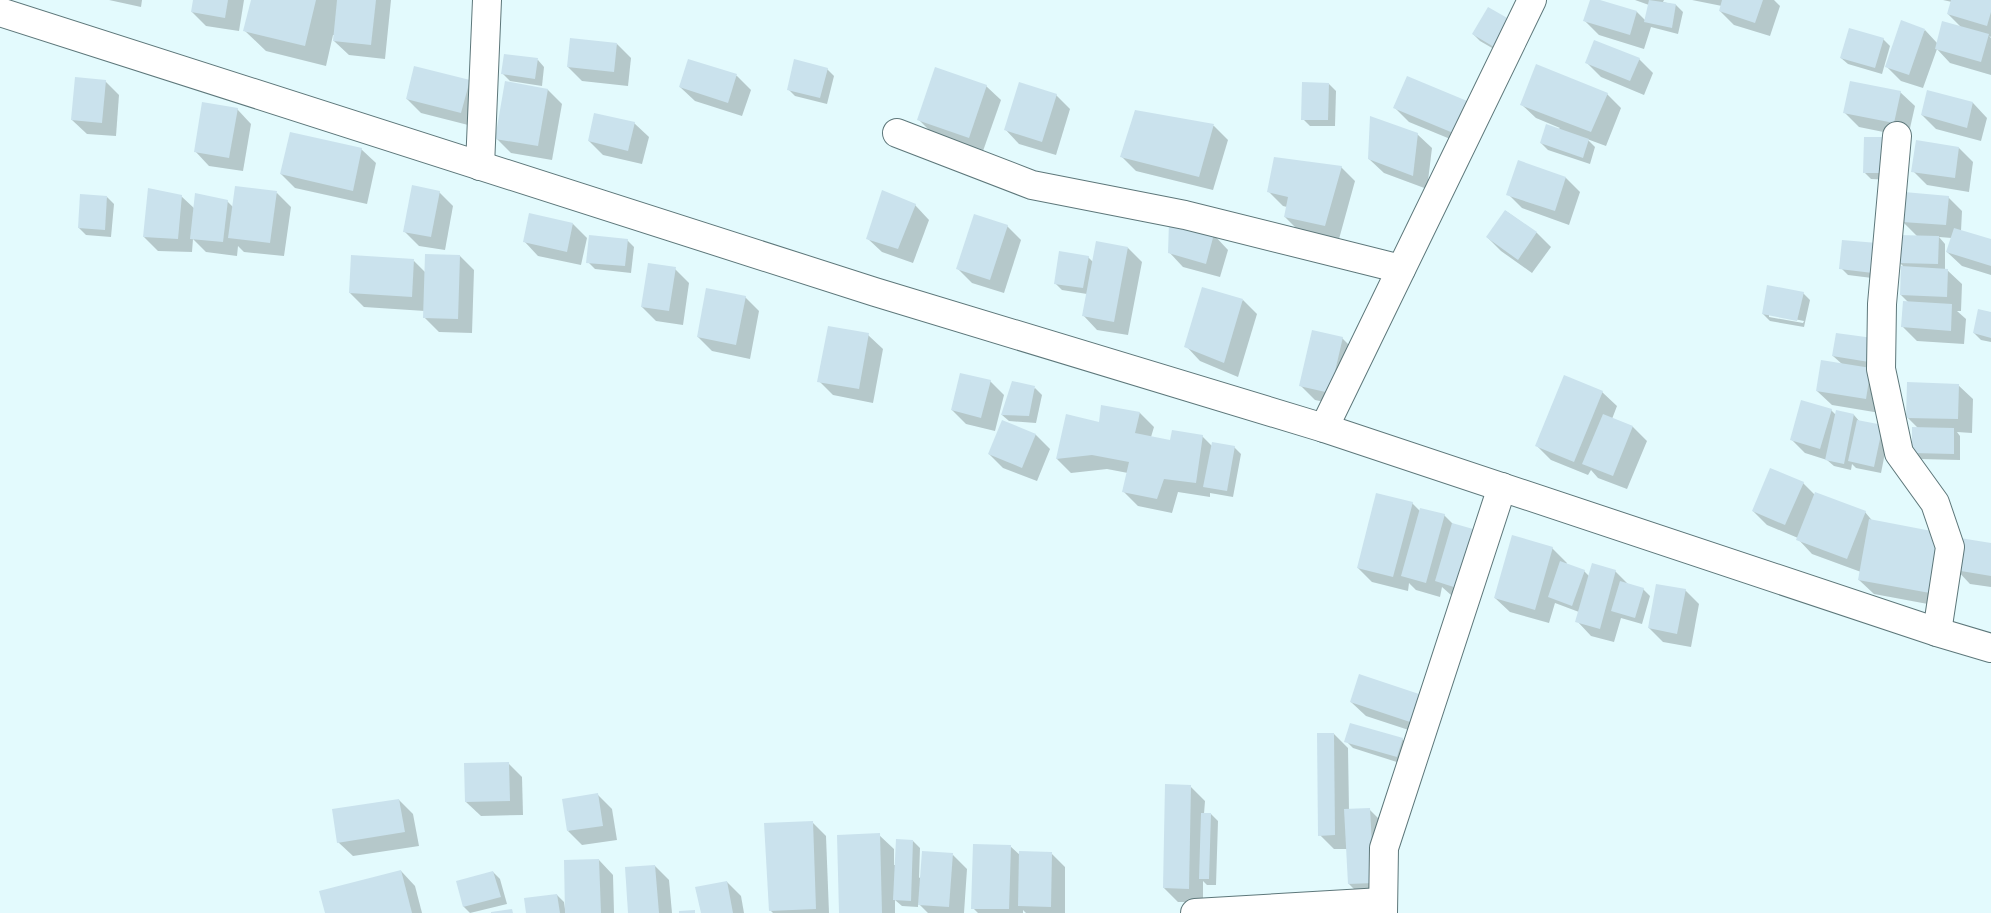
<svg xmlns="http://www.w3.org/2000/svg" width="1991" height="913" font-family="'Noto Sans',sans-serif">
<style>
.shadow{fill:#0003;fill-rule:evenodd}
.building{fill:#cae2ed}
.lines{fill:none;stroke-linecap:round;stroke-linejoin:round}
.street-casing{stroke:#5d777a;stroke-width:30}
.street{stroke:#fff;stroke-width:28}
</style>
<rect width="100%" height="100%" fill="#e3fafd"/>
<g class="shadow">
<polygon points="109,0 142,0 141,7"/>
<polygon points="194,0 244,0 239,31 206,26 192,12"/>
<polygon points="252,0 391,0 385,59 349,55 334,41 335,35 333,35 326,66 266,51 245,31"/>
<polygon points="1591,0 1637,12 1646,21 1649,5 1635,0 1664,0 1663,2 1676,5 1683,12 1678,34 1651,27 1644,49 1599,35 1585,21"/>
<polygon points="1692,0 1774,0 1780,6 1770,36 1734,25 1720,11 1722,6"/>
<polygon points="1943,0 1991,0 1991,37 1989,36 1991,38 1991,75 1950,63 1937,49 1923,88 1901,81 1887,67 1925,30 1937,43 1962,28 1948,14 1952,2"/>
<polygon points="1488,9 1506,56 1480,41 1473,34"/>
<polygon points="1883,39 1890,46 1882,74 1848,64 1841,58"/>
<polygon points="617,44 631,58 628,86 582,81 568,67"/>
<polygon points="1639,59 1653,73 1644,95 1601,77 1587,63"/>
<polygon points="538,60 544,67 542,86 510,81 503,74"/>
<polygon points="689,61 737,76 751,90 742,116 695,101 680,87"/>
<polygon points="827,69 834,76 827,104 795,96 788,89"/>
<polygon points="1408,77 1472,148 1409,122 1394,107"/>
<polygon points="105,81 119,95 116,136 87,134 72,120"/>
<polygon points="469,81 483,95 476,127 421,113 407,99"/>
<polygon points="506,83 548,90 562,104 552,160 511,153 496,138"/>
<polygon points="1329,84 1336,91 1335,126 1310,126 1303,119"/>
<polygon points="986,86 1001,100 983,151 933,134 919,120"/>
<polygon points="1900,92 1915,106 1908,137 1859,127 1845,113"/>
<polygon points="1928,92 1973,103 1987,118 1981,141 1936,129 1922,115"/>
<polygon points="1607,94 1621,108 1606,146 1587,139 1595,147 1590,164 1548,150 1541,143 1560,128 1536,118 1521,104"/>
<polygon points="1056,95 1070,109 1056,155 1019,144 1005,129"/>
<polygon points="237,109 251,124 243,171 209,166 195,151"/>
<polygon points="1135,112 1214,126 1228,140 1213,190 1136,171 1122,157"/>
<polygon points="634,123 649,137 642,164 603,155 589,141"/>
<polygon points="1417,134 1432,148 1427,189 1384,173 1369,159"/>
<polygon points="1865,138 1894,180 1871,179 1864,172"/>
<polygon points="1959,148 1973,162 1969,192 1927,185 1913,171"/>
<polygon points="361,149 376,163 367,204 295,188 281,174"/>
<polygon points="1519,162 1566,178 1580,192 1569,225 1522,208 1508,194"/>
<polygon points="1341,167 1355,181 1339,239 1299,231 1285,217 1287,207 1283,206 1268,191"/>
<polygon points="439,192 453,206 445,250 419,246 405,232"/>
<polygon points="277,193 291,207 284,256 244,252 238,246 237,256 206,252 193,239 192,252 158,251 144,237 181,196 195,209 227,201 233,207"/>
<polygon points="107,197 114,204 111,237 86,235 79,228"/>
<polygon points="1948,197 1962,211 1961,231 1991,240 1991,275 1962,266 1947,252 1952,238 1939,237 1945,244 1945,270 1947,270 1962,284 1961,311 1957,311 1966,319 1964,344 1917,341 1903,327 1909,303 1901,295 1903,266 1899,262 1918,237 1903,222"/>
<polygon points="915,205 929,220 913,263 882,252 867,238"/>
<polygon points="1506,211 1537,233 1551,247 1532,273 1501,251 1487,237"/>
<polygon points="573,224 587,238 581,265 538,256 524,241"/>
<polygon points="1007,226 1021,240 1004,293 972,283 958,269"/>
<polygon points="1214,235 1228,250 1220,277 1183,267 1169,252"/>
<polygon points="627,240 634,247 631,273 595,269 588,262"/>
<polygon points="1876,245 1880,279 1848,275 1841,268"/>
<polygon points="1128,248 1142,262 1128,335 1097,330 1083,315 1087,294 1062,290 1055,283 1088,257 1093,262"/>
<polygon points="460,256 474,270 472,333 439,332 424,317 425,311 364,307 350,293 414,261 426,273"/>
<polygon points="675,269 689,283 683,325 656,321 642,307"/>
<path d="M1803,293L1810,300L1804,327L1770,321L1763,314ZM1769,314L1804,321L1803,323L1769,317Z"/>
<polygon points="745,297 759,311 750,359 712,351 698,337"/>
<polygon points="1243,300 1257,314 1238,377 1200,361 1186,346"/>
<polygon points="1991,313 1991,342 1981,340 1974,333"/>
<polygon points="1837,334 1876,368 1880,413 1832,405 1817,391 1842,364 1833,356"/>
<polygon points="868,335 883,349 873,403 833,395 819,381"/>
<polygon points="1342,338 1356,352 1344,406 1315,400 1301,386"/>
<polygon points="990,381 1004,395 995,431 966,424 952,410"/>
<polygon points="1958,385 1973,399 1972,433 1957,432 1960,436 1960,460 1920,459 1913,452 1919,429 1907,417"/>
<polygon points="1035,388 1042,395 1036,423 1009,421 1002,415"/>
<polygon points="1602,392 1617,406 1612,419 1633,427 1647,441 1627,489 1598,478 1591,470 1588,475 1551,460 1537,446"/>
<polygon points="1831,410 1836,415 1854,415 1860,422 1889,433 1881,473 1856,468 1852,464 1851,470 1834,466 1827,460 1805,453 1791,439"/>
<polygon points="1140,413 1154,427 1151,437 1171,442 1202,436 1213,447 1234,447 1241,454 1233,497 1210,493 1210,497 1178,492 1172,513 1138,506 1124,492 1128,473 1107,469 1071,473 1057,459 1067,416 1100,423"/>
<polygon points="1003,422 1036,435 1050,449 1037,481 1003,468 989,454"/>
<polygon points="1803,483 1815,495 1865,512 1944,607 1874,594 1859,580 1861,572 1812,554 1798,539 1798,538 1767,525 1753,511"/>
<polygon points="1412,503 1420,511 1444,515 1453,524 1477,603 1451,595 1442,587 1440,597 1416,590 1409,583 1408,591 1372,582 1358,568"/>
<polygon points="1991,544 1991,587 1970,584 1956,569"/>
<polygon points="1552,548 1567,563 1566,565 1584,571 1589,576 1615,571 1629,585 1643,589 1650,596 1642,624 1621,618 1614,642 1591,636 1577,621 1579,612 1555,603 1549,623 1510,612 1495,598"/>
<polygon points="1685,590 1699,604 1691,647 1663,642 1649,628"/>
<polygon points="1360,676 1427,736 1366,716 1351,702"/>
<polygon points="1334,734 1348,748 1349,810 1369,809 1383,823 1387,897 1363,898 1349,884 1347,849 1334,849 1320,835"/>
<polygon points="1402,739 1409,746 1403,764 1353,748 1346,741"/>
<polygon points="508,763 522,777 523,815 481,816 466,802"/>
<polygon points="1190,786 1205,801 1204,814 1211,814 1218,821 1216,885 1207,885 1203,881 1203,902 1178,902 1164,888"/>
<polygon points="598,795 612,809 617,840 582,845 568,831"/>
<polygon points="399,800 413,814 419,846 353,856 338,842"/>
<polygon points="812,822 826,836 829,913 773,913 770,910"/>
<polygon points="879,835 894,849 894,865 896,865 913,841 920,848 919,878 953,855 967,869 964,913 928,913 918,903 918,907 902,906 895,900 895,913 840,913"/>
<polygon points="1010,846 1020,855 1051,853 1065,867 1065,913 1026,913 1023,910 1023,913 978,913 973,908"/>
<polygon points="599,860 613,875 614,913 527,913 557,895 564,902 565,909 567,909"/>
<polygon points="655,866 669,880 672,913 630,913"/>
<polygon points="401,871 415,886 422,913 326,913"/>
<polygon points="493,872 500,879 507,904 470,913 464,907 457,882"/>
<polygon points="727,882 741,896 744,913 702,913"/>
</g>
<g class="building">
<polygon points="193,0 228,0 225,18 191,12"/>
<polygon points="251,0 316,0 305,46 243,31"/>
<polygon points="337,0 376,0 371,45 333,41"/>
<polygon points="1590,0 1600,0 1637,11 1630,35 1583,21"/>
<polygon points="1649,0 1676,4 1672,28 1644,22"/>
<polygon points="1722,0 1763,0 1755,23 1719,11"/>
<polygon points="1951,0 1991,0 1991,12 1987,26 1947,14"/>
<polygon points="1488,7 1516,23 1499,50 1472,34"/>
<polygon points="1901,20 1925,29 1909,75 1885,67"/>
<polygon points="1942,21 1989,34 1981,62 1935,49"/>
<polygon points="1849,28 1884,38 1875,68 1840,58"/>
<polygon points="570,38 617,43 614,72 567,67"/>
<polygon points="1594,40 1640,58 1630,81 1585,63"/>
<polygon points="504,54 538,58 535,79 501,74"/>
<polygon points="688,59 737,74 728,103 679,87"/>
<polygon points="794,59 828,68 820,98 787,90"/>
<polygon points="1536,64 1608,93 1591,132 1520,105"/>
<polygon points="414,66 470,80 461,113 406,99"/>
<polygon points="935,67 987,85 969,138 917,120"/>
<polygon points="1407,76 1472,103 1458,135 1393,108"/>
<polygon points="75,77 106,80 102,123 71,120"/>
<polygon points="505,81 548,89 538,146 495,139"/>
<polygon points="1850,81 1901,91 1894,123 1843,113"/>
<polygon points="1019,82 1057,94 1042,142 1004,130"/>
<polygon points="1302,82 1329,83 1328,120 1301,120"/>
<polygon points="1927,90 1973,102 1967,128 1921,115"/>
<polygon points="202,102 238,108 229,158 194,152"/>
<polygon points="1135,110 1214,124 1199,177 1120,157"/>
<polygon points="594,113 635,122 628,151 588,141"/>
<polygon points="1370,116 1418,133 1413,176 1368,159"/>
<polygon points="1546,124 1589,139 1583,158 1540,143"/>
<polygon points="290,132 362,148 353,191 280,174"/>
<polygon points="1864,137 1888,137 1888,173 1863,173"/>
<polygon points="1916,140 1959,147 1955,178 1911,172"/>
<polygon points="1274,157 1342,166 1325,226 1284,217 1288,197 1267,192"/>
<polygon points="1518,160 1566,177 1555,211 1506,195"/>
<polygon points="412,185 440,191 431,237 403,232"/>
<polygon points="235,186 277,191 270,243 228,238"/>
<polygon points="148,188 182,195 178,239 143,237"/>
<polygon points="882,190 916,204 898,249 866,239"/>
<polygon points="1904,192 1949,196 1946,225 1902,222"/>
<polygon points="195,193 228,200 223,242 190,239"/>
<polygon points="80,194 107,196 105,230 78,228"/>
<polygon points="1505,210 1537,232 1518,260 1486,237"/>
<polygon points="529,213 573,223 567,252 523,242"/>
<polygon points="974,214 1008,225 990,280 956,269"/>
<polygon points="1169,221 1214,234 1206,264 1168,253"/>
<polygon points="1954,228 1991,239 1991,266 1946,252"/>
<polygon points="589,235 628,239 625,266 586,263"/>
<polygon points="1898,235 1939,236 1938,264 1897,263"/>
<polygon points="1842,240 1877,243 1873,273 1839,269"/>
<polygon points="1096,241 1128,247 1114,322 1082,316"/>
<polygon points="1059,251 1089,256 1083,288 1054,284"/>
<polygon points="425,254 460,255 458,319 423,318"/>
<polygon points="351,255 414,259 412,297 349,293"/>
<polygon points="648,263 676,267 669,311 641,307"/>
<polygon points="1901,266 1948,269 1947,297 1900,295"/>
<polygon points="1767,285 1804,292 1797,321 1762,314"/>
<polygon points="1202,287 1243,299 1224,363 1184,347"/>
<polygon points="706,288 746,296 736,345 697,337"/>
<polygon points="1903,301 1952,304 1951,331 1901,327"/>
<polygon points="1978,309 1991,312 1991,338 1973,333"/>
<polygon points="828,326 869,333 859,389 817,382"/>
<polygon points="1312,330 1343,337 1330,393 1299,386"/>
<polygon points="1836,333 1873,338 1869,362 1832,356"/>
<polygon points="1821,360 1871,368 1866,399 1816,391"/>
<polygon points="960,373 991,380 981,418 951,410"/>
<polygon points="1564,375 1603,391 1574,462 1535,446"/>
<polygon points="1012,381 1035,386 1029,416 1001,415"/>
<polygon points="1907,382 1959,384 1958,419 1906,418"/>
<polygon points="1801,400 1832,409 1820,449 1790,440"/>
<polygon points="1101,405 1140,412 1135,433 1170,440 1172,430 1203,435 1196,483 1164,479 1157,499 1122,492 1129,462 1092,455 1056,459 1066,414 1099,422"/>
<polygon points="1836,410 1854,414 1844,464 1825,460"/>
<polygon points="1603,414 1633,426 1613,476 1582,464"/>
<polygon points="1002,420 1036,434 1022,468 988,454"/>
<polygon points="1857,420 1883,425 1874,467 1848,461"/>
<polygon points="1912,427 1954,428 1954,454 1912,453"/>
<polygon points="1212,442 1235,446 1227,491 1203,487"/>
<polygon points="1770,468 1804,482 1785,525 1752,511"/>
<polygon points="1815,492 1866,511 1847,559 1796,540"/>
<polygon points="1376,493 1413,502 1393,577 1357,568"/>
<polygon points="1420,508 1445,514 1426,583 1401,576"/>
<polygon points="1869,519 1942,533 1930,593 1858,580"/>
<polygon points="1452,523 1480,531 1463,590 1435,581"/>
<polygon points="1512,535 1553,547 1535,610 1494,598"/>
<polygon points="1960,538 1991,543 1991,576 1955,570"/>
<polygon points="1560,561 1585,570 1572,606 1548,597"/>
<polygon points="1592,563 1616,570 1600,629 1575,622"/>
<polygon points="1620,581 1644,588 1635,618 1611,611"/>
<polygon points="1656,584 1686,589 1677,634 1648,628"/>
<polygon points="1359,674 1422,695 1413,723 1350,702"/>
<polygon points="1350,723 1403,738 1397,757 1344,742"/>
<polygon points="1317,733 1334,733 1335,835 1318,836"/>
<polygon points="509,762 510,801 465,802 464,763"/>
<polygon points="1165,784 1191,785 1189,889 1163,888"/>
<polygon points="598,793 603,826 567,831 562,799"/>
<polygon points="399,799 405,832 337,843 332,809"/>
<polygon points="1370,808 1374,883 1348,884 1344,809"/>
<polygon points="1201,813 1211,813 1209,879 1199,879"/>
<polygon points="813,821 816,909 769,911 764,823"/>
<polygon points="880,833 882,913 839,913 837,835"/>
<polygon points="896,839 913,840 911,901 893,900"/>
<polygon points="973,844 1011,845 1009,909 971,909"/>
<polygon points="922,851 953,853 949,907 918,905"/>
<polygon points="1019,851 1052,852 1051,907 1018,906"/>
<polygon points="599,859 601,913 565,913 564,860"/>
<polygon points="655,865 659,913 628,913 625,867"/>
<polygon points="401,870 412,913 325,913 319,891"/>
<polygon points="493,871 501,897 463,907 456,881"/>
<polygon points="727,881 733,913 701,913 695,887"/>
<polygon points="557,894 560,913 526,913 524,898"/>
<polygon points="512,909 513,913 491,913 491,912"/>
<polygon points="695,910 695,913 679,913 679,911"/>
</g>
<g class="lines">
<g class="street-casing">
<g id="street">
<polyline points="0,12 875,292 1324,428 1937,632 1991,648"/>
<polyline points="897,133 1032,185 1185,215 1401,269"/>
<polyline points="1897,136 1882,304 1881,369 1899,453 1935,503 1950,547 1937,632"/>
<polyline points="480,166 487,0"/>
<polyline points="1324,428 1532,0"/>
<polyline points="1195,913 1382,902"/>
<polyline points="1383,913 1384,848 1502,487"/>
</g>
</g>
<use href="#street" class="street"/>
</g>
</svg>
